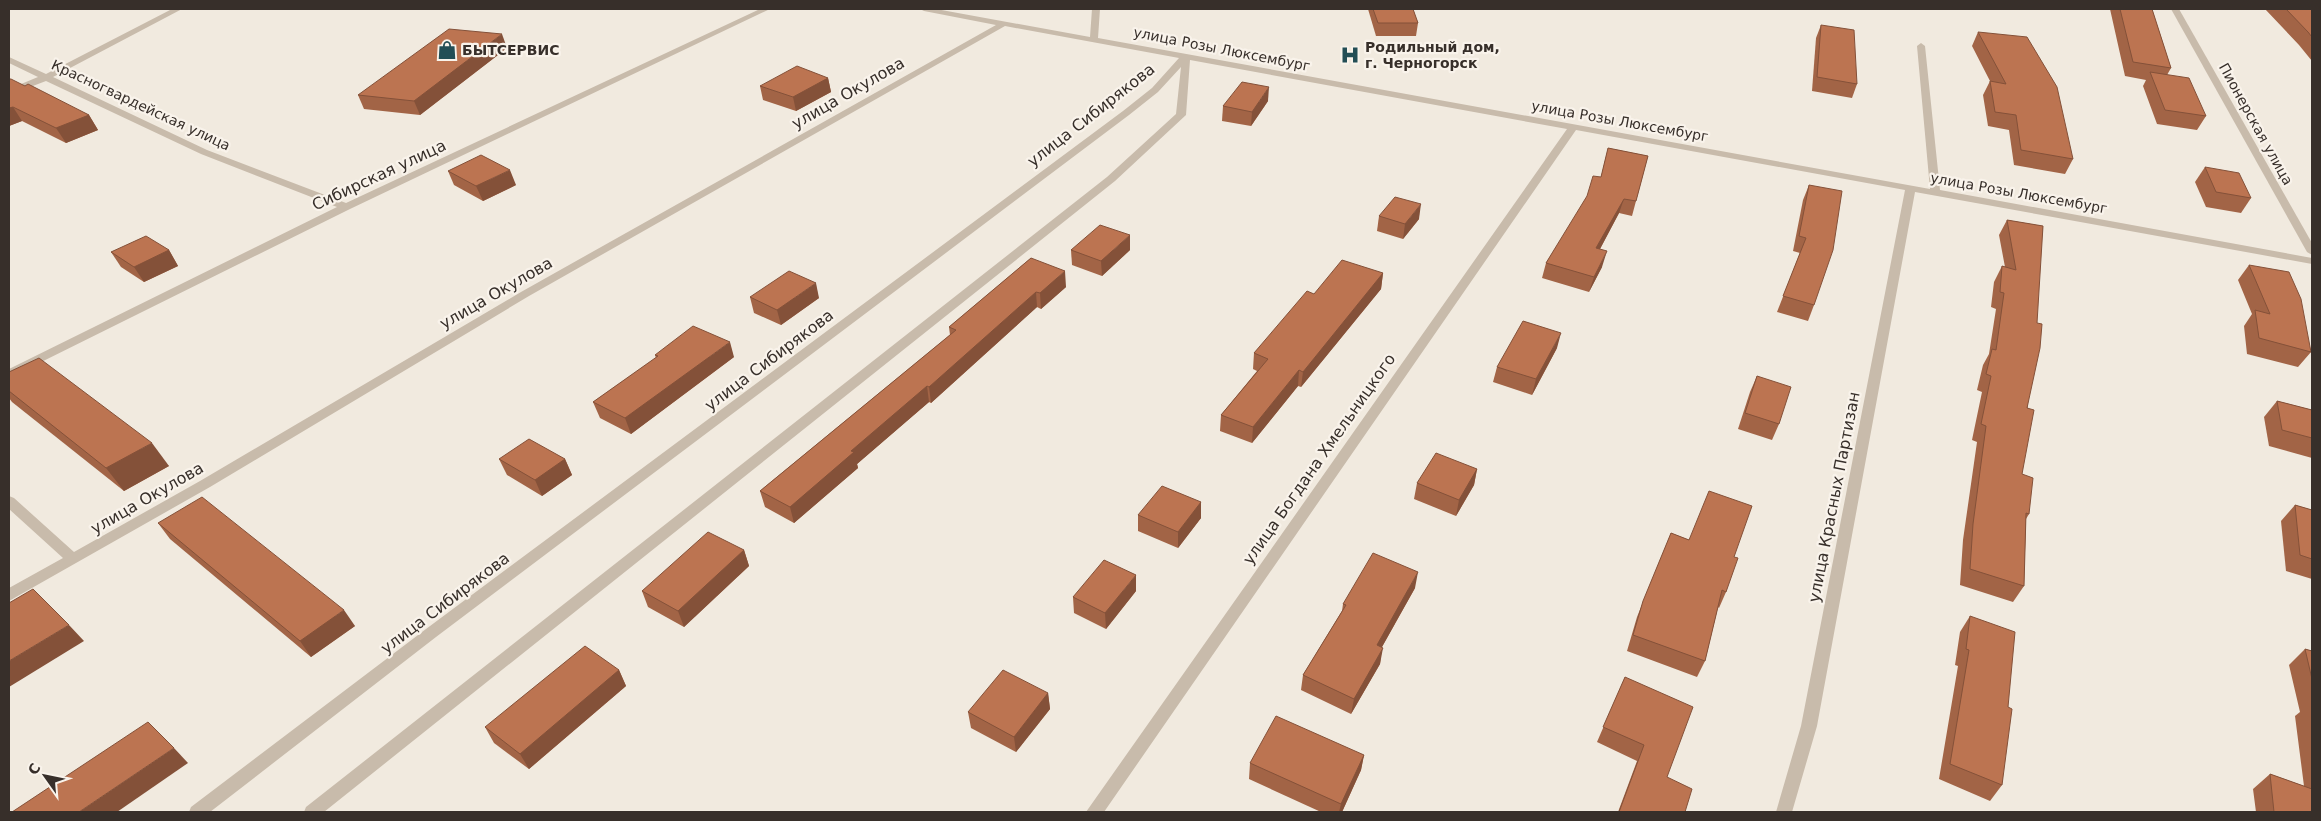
<svg xmlns="http://www.w3.org/2000/svg" width="2321" height="821" font-family="'DejaVu Sans',sans-serif">
<style>
.lines{fill:none;stroke-linecap:round;stroke-linejoin:round}
.minor{fill:#c8bbab;fill-rule:evenodd}
.wall{fill:#a26446}
.shaded-wall{fill:#845139}
.building{fill:#bc7451;stroke:#845139}
.labels{text-anchor:middle;dominant-baseline:central;stroke-width:4.5;stroke-linejoin:round;paint-order:stroke}
.far-poi-label{font-size:14px;font-weight:bold;fill:#372f2a;stroke:#f9f3eb;text-anchor:start}
.far-street-label{font-size:14px;fill:#372f2a;stroke:#f9f3eb}
.street-label{font-size:16px;fill:#372f2a;stroke:#f9f3eb}
</style>
<rect width="100%" height="100%" fill="#f1eadf"/>
<g class="lines">
<g class="minor">
<polygon points="172,9 182,9 53,77 207,150 346,203 760,9 770,9 350,209 9,378 9,369 337,207 201,154 46,81 9,95 9,89 38,77 9,63 9,57 46,74"/>
<polygon points="920,9 936,9 1090,37 1092,9 1100,9 1098,38 1930,189 1917,46 1921,43 1925,46 1940,190 2312,258 2312,264 1915,192 1817,726 1792,812 1776,812 1801,726 1905,190 1576,130 1104,812 1086,812 1567,129 1190,60 1186,115 1115,181 324,812 304,812 306,807 1107,177 1176,114 1181,67 1158,92 1129,115 436,637 210,812 189,812 191,807 426,629 1123,111 1152,88 1179,58 1005,26 529,296 210,487 9,601 9,588 63,558 9,509 9,496 14,498 74,552 200,481 521,292 996,25 924,11"/>
<polygon points="2171,9 2179,9 2312,243 2312,255 2307,252"/>
</g>
</g>
<g class="wall">
<polygon points="1368,9 1413,9 1418,23 1416,36 1376,36"/>
<polygon points="2110,9 2152,9 2171,68 2167,75 2206,116 2197,130 2157,124 2143,86 2146,80 2125,76"/>
<polygon points="2265,9 2312,9 2312,61 2299,45"/>
<polygon points="1821,25 1857,84 1852,98 1812,91 1816,38"/>
<polygon points="1978,32 2073,159 2065,174 2014,165 2009,130 1988,126 1983,95 1990,81 1972,46"/>
<polygon points="507,48 420,115 364,109 358,95"/>
<polygon points="828,78 831,92 796,111 763,100 760,86"/>
<polygon points="9,79 89,115 98,130 66,143 22,121 9,126"/>
<polygon points="1268,101 1251,126 1222,121 1223,106"/>
<polygon points="1608,148 1648,156 1632,216 1619,213 1600,249 1602,267 1589,292 1542,278 1546,263 1601,177"/>
<polygon points="2205,167 2251,198 2241,213 2206,207 2195,182"/>
<polygon points="448,171 516,185 483,201 454,185"/>
<polygon points="1809,185 1814,305 1808,321 1777,312 1800,253 1793,251 1803,200"/>
<polygon points="1379,216 1419,219 1403,239 1377,231"/>
<polygon points="2007,220 2043,226 2022,474 2029,514 2026,519 2024,586 2013,602 1960,585 1963,540 1977,442 1972,440 1982,392 1977,390 1983,365 1989,354 1996,309 1991,307 1994,282 2002,266 2005,267 1999,235"/>
<polygon points="169,250 178,266 144,282 121,267 111,252"/>
<polygon points="1071,250 1130,250 1102,276 1072,265"/>
<polygon points="1031,258 1066,287 1041,309 1037,307 931,403 929,402 857,464 858,468 794,523 765,507 760,491 950,335 949,327"/>
<polygon points="2249,265 2311,352 2298,367 2247,354 2244,326 2252,314 2238,280"/>
<polygon points="1383,273 1381,289 1301,387 1298,386 1252,443 1220,431 1221,415 1257,371 1253,369 1254,353 1314,294"/>
<polygon points="750,297 819,298 781,325 754,313"/>
<polygon points="1557,348 1532,395 1493,382 1497,367"/>
<polygon points="655,355 734,357 631,434 600,418 593,402 656,358"/>
<polygon points="9,372 169,466 124,491 12,402 9,398"/>
<polygon points="1757,376 1779,424 1772,440 1738,429 1750,392"/>
<polygon points="2277,401 2312,410 2312,458 2269,446 2264,417"/>
<polygon points="499,459 565,459 572,475 542,496 507,475"/>
<polygon points="1477,469 1474,485 1456,516 1414,499 1417,483"/>
<polygon points="1201,502 1201,518 1178,548 1138,531 1138,515"/>
<polygon points="2295,505 2312,510 2312,579 2286,571 2281,521"/>
<polygon points="158,523 355,626 311,657 170,539"/>
<polygon points="1671,533 1734,557 1726,592 1719,608 1718,607 1705,661 1697,677 1627,651 1637,617"/>
<polygon points="744,550 749,566 684,627 648,607 642,591"/>
<polygon points="1415,588 1382,647 1380,664 1351,714 1301,690 1303,675 1342,611 1343,604"/>
<polygon points="1136,591 1106,629 1074,613 1073,597"/>
<polygon points="1970,616 2008,707 2002,785 1990,801 1939,779 1958,666 1955,665 1960,632"/>
<polygon points="2305,649 2312,651 2312,812 2256,812 2253,789 2270,774 2304,786 2295,716 2300,712 2289,665"/>
<polygon points="619,670 626,686 529,769 494,743 485,727"/>
<polygon points="1625,677 1667,777 1685,812 1618,812 1637,761 1597,742"/>
<polygon points="1048,693 1050,709 1016,752 971,728 968,712"/>
<polygon points="1364,755 1361,770 1342,812 1321,812 1249,779 1250,763"/>
</g>
<g class="shaded-wall">
<polygon points="502,34 507,48 420,115 414,101"/>
<polygon points="828,78 831,92 796,111 793,97"/>
<polygon points="1269,87 1268,101 1251,126 1252,112"/>
<polygon points="13,107 22,121 9,126 9,108"/>
<polygon points="89,115 98,130 66,143 56,128"/>
<polygon points="510,170 516,185 483,201 476,186"/>
<polygon points="1624,199 1619,213 1592,264 1596,248"/>
<polygon points="1421,204 1419,219 1403,239 1405,224"/>
<polygon points="1130,235 1130,250 1102,276 1101,261"/>
<polygon points="169,250 178,266 144,282 134,267"/>
<polygon points="1607,251 1602,267 1589,292 1594,277"/>
<polygon points="1065,271 1066,287 1041,309 1040,293"/>
<polygon points="1383,273 1381,289 1301,387 1303,372"/>
<polygon points="816,283 819,298 781,325 777,310"/>
<polygon points="1036,292 1037,307 931,403 929,387"/>
<polygon points="1561,333 1557,348 1532,395 1536,379"/>
<polygon points="730,342 734,357 631,434 625,418"/>
<polygon points="1299,370 1298,386 1252,443 1253,427"/>
<polygon points="927,386 929,402 857,464 858,468 794,523 790,507 851,451"/>
<polygon points="152,443 169,466 124,491 106,468"/>
<polygon points="565,459 572,475 542,496 535,480"/>
<polygon points="1477,469 1474,485 1456,516 1459,500"/>
<polygon points="1201,502 1201,518 1178,548 1178,532"/>
<polygon points="744,550 749,566 684,627 678,611"/>
<polygon points="1418,572 1415,588 1374,661 1377,645"/>
<polygon points="1136,575 1136,591 1106,629 1105,613"/>
<polygon points="344,610 355,626 311,657 300,641"/>
<polygon points="69,625 84,641 9,687 9,661"/>
<polygon points="1383,648 1380,664 1351,714 1354,699"/>
<polygon points="619,670 626,686 529,769 520,754"/>
<polygon points="1048,693 1050,709 1016,752 1014,737"/>
<polygon points="174,748 188,763 117,812 79,812"/>
<polygon points="1364,755 1361,770 1342,812 1339,812 1341,804"/>
</g>
<g class="building">
<polygon points="1373,9 1413,9 1418,23 1378,23"/>
<polygon points="2120,9 2152,9 2171,68 2133,62"/>
<polygon points="2286,9 2312,9 2312,37 2308,32"/>
<polygon points="1821,25 1854,30 1857,84 1817,77"/>
<polygon points="449,29 502,34 414,101 358,95"/>
<polygon points="1978,32 2027,37 2057,87 2073,159 2021,150 2016,115 1995,112 1990,81 2006,84"/>
<polygon points="797,66 828,78 793,97 760,86"/>
<polygon points="2150,72 2189,78 2206,116 2165,110"/>
<polygon points="9,79 11,79 25,86 28,84 89,115 56,128 13,107 9,108"/>
<polygon points="1242,82 1269,87 1252,112 1223,106"/>
<polygon points="1608,148 1648,156 1636,201 1624,199 1596,248 1607,251 1594,277 1546,263 1587,196 1593,176 1601,177"/>
<polygon points="481,155 510,170 476,186 448,171"/>
<polygon points="2205,167 2239,173 2251,198 2216,192"/>
<polygon points="1809,185 1842,191 1833,250 1814,305 1783,296 1806,238 1799,236"/>
<polygon points="1395,197 1421,204 1405,224 1379,216"/>
<polygon points="2007,220 2043,226 2037,323 2042,324 2040,348 2027,408 2034,410 2022,474 2033,478 2029,514 2026,513 2024,586 1970,569 1973,524 1986,426 1981,424 1991,376 1986,374 1992,349 1996,350 2004,293 2000,292 2002,266 2016,270"/>
<polygon points="1100,225 1130,235 1101,261 1071,250"/>
<polygon points="146,236 169,250 134,267 111,252"/>
<polygon points="1031,258 1065,271 1040,293 1036,292 929,387 927,386 851,451 854,452 790,507 760,491 956,330 949,327"/>
<polygon points="1342,260 1383,273 1303,372 1299,370 1253,427 1221,415 1268,359 1254,353 1307,291 1314,294"/>
<polygon points="2249,265 2289,272 2301,299 2311,352 2259,338 2255,310 2270,314"/>
<polygon points="789,271 816,283 777,310 750,297"/>
<polygon points="1523,321 1561,333 1536,379 1497,367"/>
<polygon points="693,326 730,342 625,418 593,402 658,356 655,355"/>
<polygon points="39,358 152,443 106,468 9,391 9,372"/>
<polygon points="1757,376 1791,387 1779,424 1745,413"/>
<polygon points="2277,401 2312,410 2312,438 2282,430"/>
<polygon points="529,439 565,459 535,480 499,459"/>
<polygon points="1436,453 1477,469 1459,500 1417,483"/>
<polygon points="1162,486 1201,502 1178,532 1138,515"/>
<polygon points="1709,491 1752,506 1734,557 1738,558 1726,592 1722,590 1705,661 1633,635 1643,601 1671,533 1689,540"/>
<polygon points="202,497 344,610 300,641 158,523"/>
<polygon points="2295,505 2312,510 2312,559 2300,555"/>
<polygon points="708,532 744,550 678,611 642,591"/>
<polygon points="1373,553 1418,572 1377,645 1383,648 1354,699 1303,675 1346,605 1343,604"/>
<polygon points="1104,560 1136,575 1105,613 1073,597"/>
<polygon points="33,589 69,625 9,661 9,603"/>
<polygon points="1970,616 2015,632 2008,707 2012,709 2002,785 1950,764 1969,650 1966,649"/>
<polygon points="585,646 619,670 520,754 485,727"/>
<polygon points="2305,649 2312,651 2312,679"/>
<polygon points="1003,670 1048,693 1014,737 968,712"/>
<polygon points="1625,677 1693,707 1667,777 1692,789 1685,812 1619,812 1644,745 1603,727"/>
<polygon points="1276,716 1364,755 1341,804 1250,763"/>
<polygon points="148,722 174,748 79,812 12,812"/>
<polygon points="2270,774 2312,789 2312,812 2274,812"/>
</g>
<defs>
<g id="shop-bare" transform="scale(1.5)"><path d="M-5-2.5h2.3a2.7 3.5 0 0 1 5.4 0H5L5.5 6h-11ZM-1.5-2.5h3a1.5 2.3 0 0 0-3 0Z" fill="#234e55" stroke="#f9f3eb" stroke-width="2.5" paint-order="stroke"/></g>
<g id="hospital-bare" transform="scale(1.5)"><path d="M-5-5h3v3.5h4V-5h3V5h-3V1.5h-4V5h-3Z" fill="#234e55" stroke="#f9f3eb" stroke-width="2.5" paint-order="stroke"/></g>
</defs>
<g fill-rule="evenodd">
<use href="#shop-bare" x="447" y="50"/>
<use href="#hospital-bare" x="1350" y="55"/>
</g>
<g class="labels">
<g class="far-poi-label">
<text x="1365" y="47">Родильный дом,<tspan x="1365" dy="16">г. Черногорск</tspan></text>
<text x="462" y="50">БЫТСЕРВИС</text>
</g>
<g class="far-street-label">
<text transform="translate(1222 49) rotate(11)">улица Розы Люксембург</text>
<text transform="translate(141 105) rotate(25)">Красногвардейская улица</text>
<text transform="translate(1620 121) rotate(10)">улица Розы Люксембург</text>
<text transform="translate(2256 124) rotate(61)">Пионерская улица</text>
<text transform="translate(2019 193) rotate(10)">улица Розы Люксембург</text>
</g>
<g class="street-label">
<text transform="translate(848 93) rotate(-30)">улица Окулова</text>
<text transform="translate(1091 115) rotate(-38)">улица Сибирякова</text>
<text transform="translate(379 175) rotate(-25)">Сибирская улица</text>
<text transform="translate(496 293) rotate(-30)">улица Окулова</text>
<text transform="translate(769 360) rotate(-37)">улица Сибирякова</text>
<text transform="translate(1319 459) rotate(-55)">улица Богдана Хмельницкого</text>
<text transform="translate(1834 497) rotate(-79)">улица Красных Партизан</text>
<text transform="translate(147 498) rotate(-30)">улица Окулова</text>
<text transform="translate(445 603) rotate(-37)">улица Сибирякова</text>
</g>
</g>
<rect width="2321" height="821" fill="none" stroke="#372f2a" stroke-width="20"/>
<g transform="translate(45 776) rotate(303)" stroke="#f9f3eb" stroke-width="4" paint-order="stroke">
<path d="M0-4L9 19L0 12L-9 19Z" fill="#372f2a"/>
<text y="-8" font-size="14" font-weight="bold" text-anchor="middle" fill="#372f2a">С</text>
</g>
</svg>
